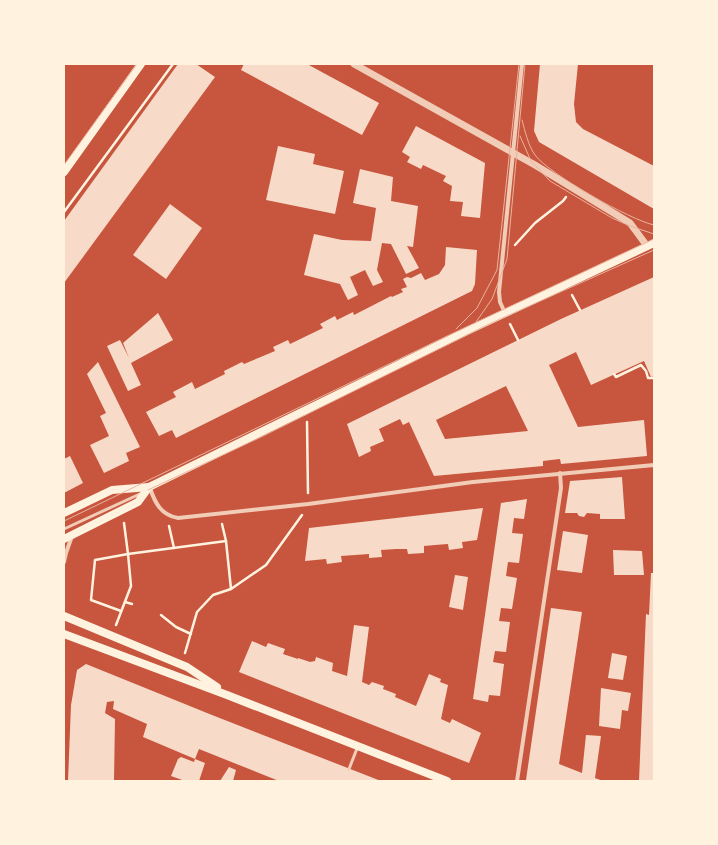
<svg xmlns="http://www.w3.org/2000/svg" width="718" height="845" font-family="'PT Sans',sans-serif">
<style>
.building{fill:#f7dbc8;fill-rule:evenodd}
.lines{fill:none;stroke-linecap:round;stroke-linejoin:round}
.path{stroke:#fff3e0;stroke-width:2.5}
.service{stroke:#f1ccb7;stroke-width:3}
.minor{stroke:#f1ccb7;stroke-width:4}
.tertiary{stroke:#f1ccb7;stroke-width:7}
.secondary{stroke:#fff3e0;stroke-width:8}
.tram{stroke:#e9b49f;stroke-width:1}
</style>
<rect width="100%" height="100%" fill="#c8553d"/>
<g class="building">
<polygon points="178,64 196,64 215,77 64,283 64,221"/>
<polygon points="244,64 307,64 379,103 362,135 241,70"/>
<polygon points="540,64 578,64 574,104 576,122 583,129 654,166 654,209 539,142 534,131"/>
<polygon points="416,126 485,163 480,218 461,216 463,202 450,201 452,186 443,181 446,176 423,165 421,169 407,162 410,157 402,152"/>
<polygon points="278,146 315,154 313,164 344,171 335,214 266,200"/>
<polygon points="360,169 393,177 391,201 418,206 413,247 407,246 419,268 406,274 391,244 382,243 377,270 383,282 373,286 365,270 350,277 358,295 348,300 340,284 304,275 314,234 342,240 371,241 376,208 353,203"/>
<polygon points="170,204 202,228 166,279 133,255"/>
<polygon points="446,247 477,250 475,284 472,291 176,438 172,430 159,436 146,412 176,397 173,392 192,382 195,389 225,374 224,371 242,362 244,364 275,351 273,347 288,340 290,344 323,328 320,324 335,316 337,320 353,312 354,315 391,296 392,297 403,292 401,289 407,287 403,279 407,277 411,278 421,273 425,280 439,274 445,265"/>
<path d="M654,277V376L651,377L644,361L591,385L576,352L549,365L578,427L644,420L647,456L561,464L560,459L551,460L543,461V466L434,476L409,422L403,425L400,419L379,429L384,441L370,447L371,451L359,457L347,424L561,319ZM506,386L528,431L445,439L436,420Z"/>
<polygon points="158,313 173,340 131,363 141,385 128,391 107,346 120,340 129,358 123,343"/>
<polygon points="98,362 140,447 126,453 129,461 104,473 90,445 109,436 100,416 106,413 87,374"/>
<polygon points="70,456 83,483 64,493 64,459"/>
<polygon points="622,477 625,519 600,519 600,514 587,513 584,517 579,516 577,513 565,513 570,481"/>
<polygon points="527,499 524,519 514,518 512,533 523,534 519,563 508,562 506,576 517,578 512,609 501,608 499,621 510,622 506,652 495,651 493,662 504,664 500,696 489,695 488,702 473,699 501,503"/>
<polygon points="483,508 477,540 462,542 463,548 449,550 448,544 435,545 424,546 424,553 408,554 407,549 396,549 381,550 382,557 369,558 369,554 341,556 342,562 327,564 326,559 305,561 309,528"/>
<polygon points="563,531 588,535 582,573 557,570"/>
<polygon points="613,550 642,551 644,575 614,575"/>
<polygon points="651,573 654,573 654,781 639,781 646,614 649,615"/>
<polygon points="455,575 468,577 463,610 449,607"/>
<polygon points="551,608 582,612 559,764 582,773 586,735 601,736 595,778 603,781 526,780"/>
<polygon points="354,625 369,627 362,682 369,685 372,682 384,686 383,689 396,694 395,697 416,706 429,674 441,679 440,682 448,685 441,719 450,723 452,719 481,733 469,763 239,672 252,641 266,647 268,643 285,649 283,654 298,659 298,658 310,662 315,661 316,657 333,663 332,671 347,676"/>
<polygon points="612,653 627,656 623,680 608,678"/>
<polygon points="86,664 212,715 381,781 279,781 199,749 195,759 143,737 147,724 113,709 114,701 107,702 105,713 115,719 114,781 68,781 71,705 77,670"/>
<polygon points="601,688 631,693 628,711 622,710 620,729 599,726"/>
<polygon points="181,757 194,762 195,759 205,763 199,781 185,781 171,776 178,759"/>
<polygon points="229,767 236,770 233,781 220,781"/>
</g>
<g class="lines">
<g class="path">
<polyline points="64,212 173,64"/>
<polyline points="515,245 535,223 563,201 566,197"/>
<polyline points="572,295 580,310"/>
<polyline points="510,324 518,340"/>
<polyline points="614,374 616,377 641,365 646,371 648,378 654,378"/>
<polyline points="307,422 308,493"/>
<polyline points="124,523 128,554 226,541 222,524"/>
<polyline points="169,526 174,548"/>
<polyline points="226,541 231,589"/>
<polyline points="125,602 132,604"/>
<polyline points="161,615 176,627 191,634"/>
<polyline points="116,625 131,586 128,554 95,560 91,600 121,611"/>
<polyline points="185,653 197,612 213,595 231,589 266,565 302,515"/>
</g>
<g class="service">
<polyline points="64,529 142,493"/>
<polyline points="349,769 358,746"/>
</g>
<g class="minor">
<polyline points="505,313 500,302 499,292 522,64"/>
<path d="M150,488C155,503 161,515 178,518L308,504L473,482L654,465"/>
<polyline points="64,562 66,553 72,536"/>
<polyline points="517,781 561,488 560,473"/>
</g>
<polyline class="tertiary" points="354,64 535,165 630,223 647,246"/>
<g class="secondary">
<polyline points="64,172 141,64"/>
<polyline points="64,513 112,490 149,487 467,331 654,243"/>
<polyline points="64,539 138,502 149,487"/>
<polyline points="64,616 187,667 217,687"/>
<polyline points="64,634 227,695 447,781"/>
</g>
<g class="tram">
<path d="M522,120C525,131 528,145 535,155C549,174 630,220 654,225"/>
<polyline points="520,136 531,161 550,181 612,218 630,226 654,234"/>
<polyline points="64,165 137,64"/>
<polyline points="476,322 492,299 507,259 525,64"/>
<polyline points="456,329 477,308 497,270 519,64"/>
<polyline points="148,490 259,438 489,324 654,250"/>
<polyline points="64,521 445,337 654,239"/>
</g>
</g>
<rect width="718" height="845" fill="none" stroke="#fff3e0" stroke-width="130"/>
</svg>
